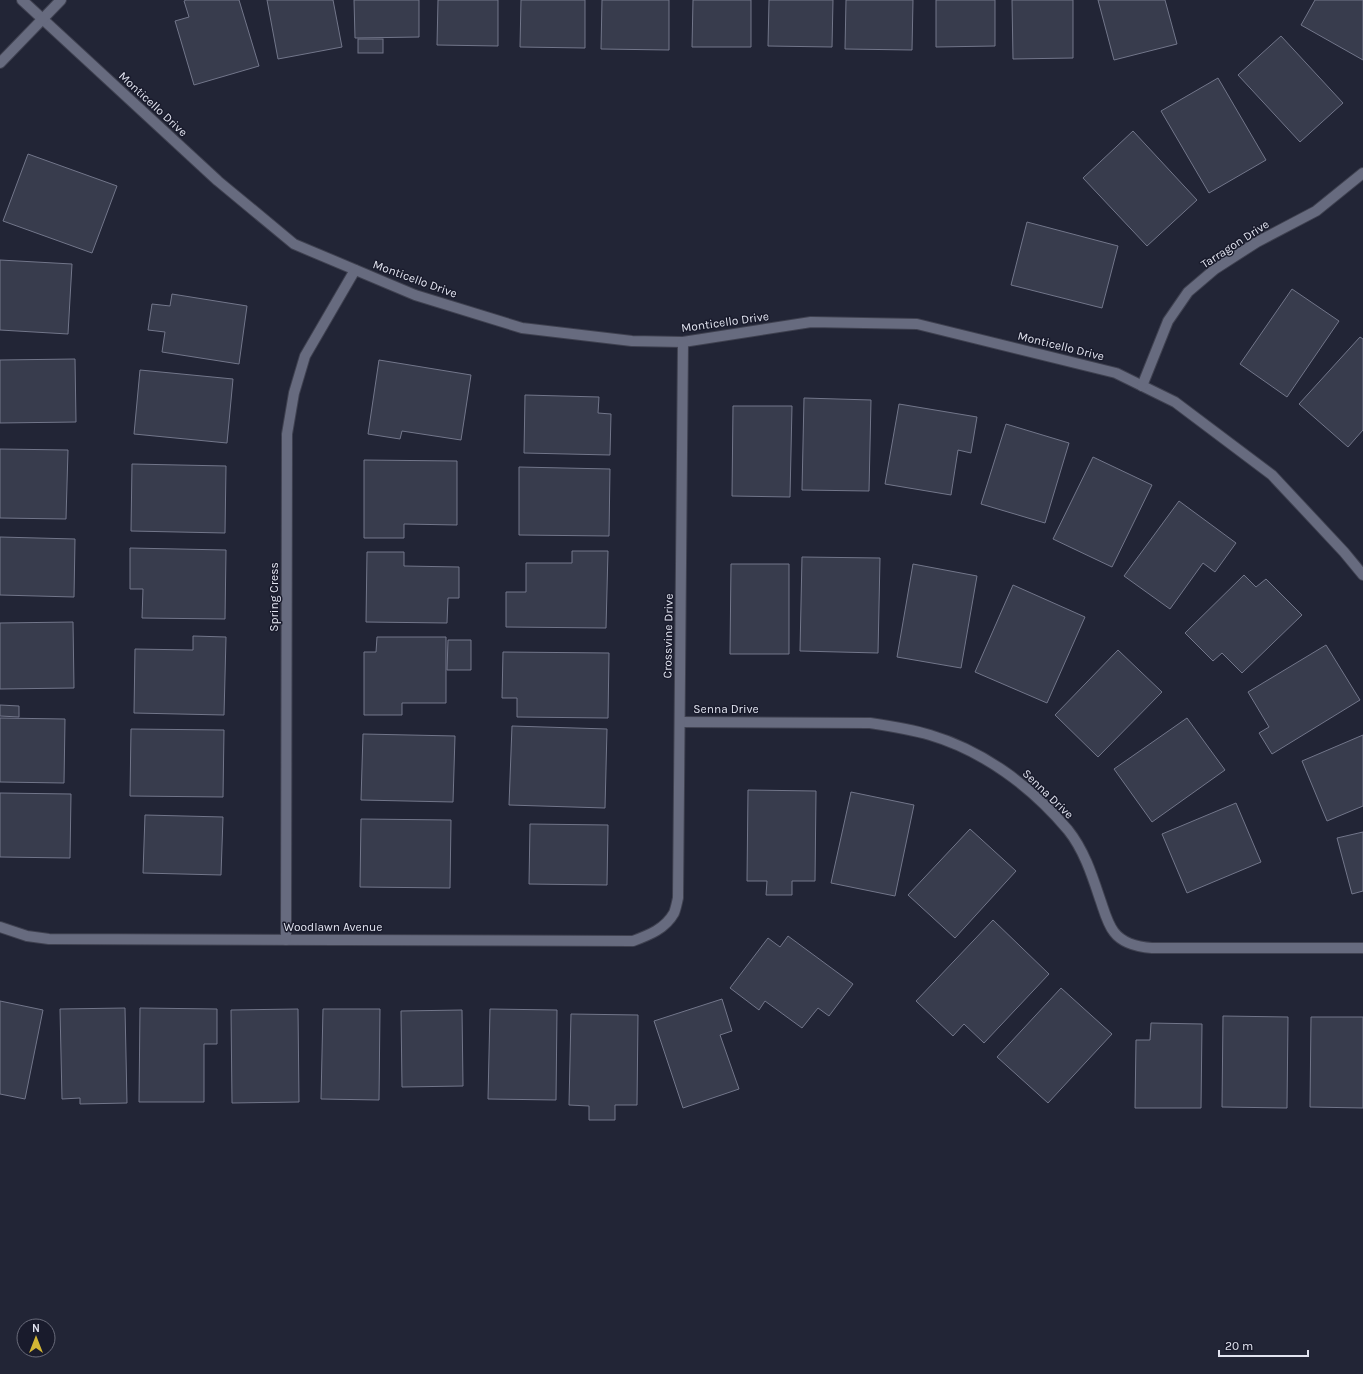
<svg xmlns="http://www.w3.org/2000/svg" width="1363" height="1374" font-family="Karla,sans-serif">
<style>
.building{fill:#383c4d;stroke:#72768a}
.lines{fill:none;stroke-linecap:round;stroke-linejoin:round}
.minor-casing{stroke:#3f4150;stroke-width:12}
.minor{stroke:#676b7f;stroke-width:10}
.labels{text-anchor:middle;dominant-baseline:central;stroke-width:3;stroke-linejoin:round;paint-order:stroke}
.street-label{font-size:12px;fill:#e2e4f0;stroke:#191b2c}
</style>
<rect width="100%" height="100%" fill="#222536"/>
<g class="building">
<polygon points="186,0 239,0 259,66 194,85 175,21 189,17 184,1"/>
<polygon points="267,0 333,0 342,47 278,59"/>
<polygon points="354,0 419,0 419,37 355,38"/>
<polygon points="438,0 498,0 498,46 437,45"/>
<polygon points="521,0 585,0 585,48 520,47"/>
<polygon points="602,0 669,0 669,50 601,49"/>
<polygon points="693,0 751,0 751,47 692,47"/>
<polygon points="769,0 833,0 832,47 768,46"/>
<polygon points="846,0 913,0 912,50 845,49"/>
<polygon points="936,0 995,0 995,46 936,47"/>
<polygon points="1012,0 1073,0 1073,58 1013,59"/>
<polygon points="1098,0 1165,0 1177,44 1114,60"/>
<polygon points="1315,0 1363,0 1363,60 1301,25"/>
<polygon points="1281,36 1343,103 1300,142 1238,75"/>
<rect x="358" y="39" width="25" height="14"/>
<polygon points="1218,78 1266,160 1209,193 1161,111"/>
<polygon points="1133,131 1197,200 1147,246 1083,178"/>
<polygon points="28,154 117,186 92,253 3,221"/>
<polygon points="1027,222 1118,246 1102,308 1011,285"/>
<polygon points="0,260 72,264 68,334 0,330"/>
<polygon points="1292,289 1339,321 1287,397 1240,364"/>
<polygon points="172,294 247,306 239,364 162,352 165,332 148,330 152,304 170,306"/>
<polygon points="1360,337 1363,339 1363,430 1348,447 1299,404"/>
<polygon points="75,359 76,422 0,423 0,360"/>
<polygon points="379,360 471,375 461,440 402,431 400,439 368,434"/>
<polygon points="140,370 233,379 227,443 134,434"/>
<polygon points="525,395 599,397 598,413 611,414 610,455 524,453"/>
<polygon points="804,398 871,400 869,491 802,490"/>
<polygon points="899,404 977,417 971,453 958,450 951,495 885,484"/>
<polygon points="733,406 792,406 790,497 732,496"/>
<polygon points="1006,424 1069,443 1045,523 981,504"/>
<polygon points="0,449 68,450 66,519 0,518"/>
<polygon points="1093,457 1152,485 1112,567 1053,539"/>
<polygon points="364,460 457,461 457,525 404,524 404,538 364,538"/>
<polygon points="132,464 226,466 225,533 131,531"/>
<polygon points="519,467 610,469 609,536 519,535"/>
<polygon points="1179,501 1236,543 1215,572 1203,563 1170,609 1124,576"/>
<polygon points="0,537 75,539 74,597 0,595"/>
<polygon points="130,548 226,550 225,619 142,618 143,589 130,589"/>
<polygon points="572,551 608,551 606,628 506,627 506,592 526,592 526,563 572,563"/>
<polygon points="367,552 404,552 404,566 459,567 459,598 448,598 447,623 366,622"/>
<polygon points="802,557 880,558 878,653 800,651"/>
<polygon points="731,564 789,564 789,654 730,654"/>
<polygon points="913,564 977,576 961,668 897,657"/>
<polygon points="1244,575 1256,587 1266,579 1302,615 1242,673 1222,653 1213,661 1185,633"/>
<polygon points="1013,585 1085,617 1047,703 975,672"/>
<polygon points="73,622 74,688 0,689 0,623"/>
<polygon points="193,636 226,637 224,715 134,713 135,649 193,650"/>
<polygon points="377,637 446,637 446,703 402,703 402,715 364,715 364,652 376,652"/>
<polygon points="448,640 471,640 471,670 447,670"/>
<polygon points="1326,645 1360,700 1272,754 1259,733 1269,727 1248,692"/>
<polygon points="1118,650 1162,692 1098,757 1055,715"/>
<polygon points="503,652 609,653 608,718 517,717 517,698 502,698"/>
<polygon points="0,705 19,706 19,717 0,716"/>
<polygon points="0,718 65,719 64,783 0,782"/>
<polygon points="1187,718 1225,770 1152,822 1114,769"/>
<polygon points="512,726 607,729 605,808 509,805"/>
<polygon points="131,729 224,730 223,797 130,796"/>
<polygon points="363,734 455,736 453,802 361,800"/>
<polygon points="1363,735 1363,806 1327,821 1302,761"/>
<polygon points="748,790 816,791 815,881 792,881 792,895 766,895 767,881 747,881"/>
<polygon points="851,792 914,805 895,896 831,883"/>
<polygon points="0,793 71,794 70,858 0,857"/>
<polygon points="1236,803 1261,862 1187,893 1162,834"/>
<polygon points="145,815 223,817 221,875 143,873"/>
<polygon points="361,819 451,820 450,888 360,887"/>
<polygon points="530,824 608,825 607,885 529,884"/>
<polygon points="970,829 1016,871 955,938 908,895"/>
<polygon points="1363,832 1363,891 1352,894 1337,838"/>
<polygon points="993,920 1049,974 984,1043 964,1024 953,1036 916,1001"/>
<polygon points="788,936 853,984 829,1016 818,1008 802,1028 765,1001 759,1010 730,988 768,938 780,947"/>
<polygon points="1061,988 1112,1034 1048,1103 997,1057"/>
<polygon points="722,999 732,1031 720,1035 739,1089 683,1108 654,1021"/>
<polygon points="0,1001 43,1010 25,1099 0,1094"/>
<polygon points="125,1008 127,1103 80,1104 80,1098 62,1099 60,1009"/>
<polygon points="140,1008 217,1009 217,1044 204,1044 204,1102 139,1102"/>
<polygon points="298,1009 299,1102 232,1103 231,1010"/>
<polygon points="323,1009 380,1009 379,1100 321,1099"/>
<polygon points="490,1009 557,1010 556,1100 488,1099"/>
<polygon points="462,1010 463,1086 402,1087 401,1011"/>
<polygon points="571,1014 638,1015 637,1105 615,1105 615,1120 589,1120 589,1106 569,1105"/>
<polygon points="1223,1016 1288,1017 1287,1108 1222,1107"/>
<polygon points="1311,1017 1363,1017 1363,1108 1310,1107"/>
<polygon points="1151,1023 1202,1024 1201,1108 1135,1108 1136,1040 1150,1040"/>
</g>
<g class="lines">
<g class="minor-casing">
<g id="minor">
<polyline points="22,0 218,181 294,244 415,295 522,328 632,341 683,342 811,322 917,324 1116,373 1175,402 1272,475 1344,552 1363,575"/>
<polyline points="0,63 61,0"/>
<polyline points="1142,386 1168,321 1188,292 1215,269 1257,242 1316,211 1363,173"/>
<path d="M680,722L870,723C890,726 910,729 930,735C984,751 1032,787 1068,830C1084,850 1092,875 1100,899C1104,910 1107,923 1114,932C1123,944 1138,947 1152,948H1363"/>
<path d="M0,927L27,936L49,939L633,941C649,935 665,929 674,913C676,908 677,902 678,898L683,342"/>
<polyline points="286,940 287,434 294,393 305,356 355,270"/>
</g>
</g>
<use href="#minor" class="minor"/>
</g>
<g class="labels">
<g class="street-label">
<text transform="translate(153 104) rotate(43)">Monticello Drive</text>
<text transform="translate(1235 244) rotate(-33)">Tarragon Drive</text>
<text transform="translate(415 279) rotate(20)">Monticello Drive</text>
<text transform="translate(725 322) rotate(-8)">Monticello Drive</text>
<text transform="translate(1061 346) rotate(14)">Monticello Drive</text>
<text transform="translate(274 597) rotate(-90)">Spring Cress</text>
<text transform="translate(668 636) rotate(-89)">Crossvine Drive</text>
<text x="726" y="709">Senna Drive</text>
<text transform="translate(1048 794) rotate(44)">Senna Drive</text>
<text x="333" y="927">Woodlawn Avenue</text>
</g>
</g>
<g transform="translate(36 1338)"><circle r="19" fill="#191b2c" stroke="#696b7a"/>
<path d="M0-3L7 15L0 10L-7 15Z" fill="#d3b635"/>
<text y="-6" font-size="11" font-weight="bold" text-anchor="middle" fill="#e2e4f0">N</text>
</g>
<path d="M1219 1350v6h89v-6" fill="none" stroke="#e2e4f0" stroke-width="2"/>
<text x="1225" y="1350" font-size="12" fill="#e2e4f0" stroke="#191b2c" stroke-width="3" paint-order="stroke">20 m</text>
</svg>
